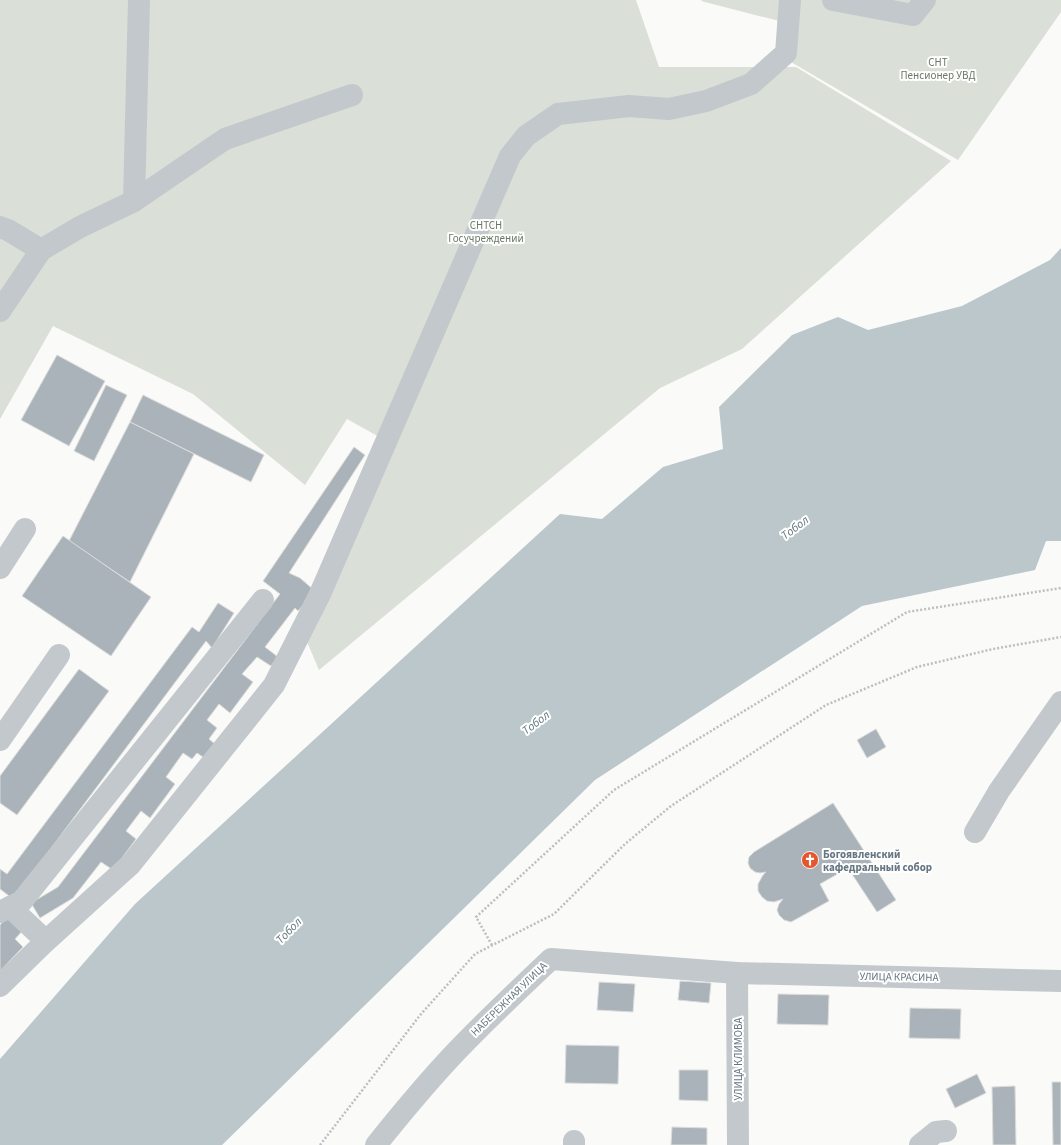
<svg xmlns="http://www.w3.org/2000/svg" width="1061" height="1145" font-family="'Source Sans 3',sans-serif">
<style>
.green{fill:#dadfd7}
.water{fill:#bbc7cb}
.building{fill:#aab3b9;stroke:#dcdcda}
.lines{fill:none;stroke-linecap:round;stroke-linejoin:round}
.path{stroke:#bbbfc2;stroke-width:2.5;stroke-dasharray:2 2;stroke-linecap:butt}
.minor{stroke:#c3c8cc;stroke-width:22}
.labels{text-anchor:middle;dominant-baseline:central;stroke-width:4;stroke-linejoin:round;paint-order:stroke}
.park-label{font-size:11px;fill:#687a64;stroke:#fff}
.poi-label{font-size:11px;font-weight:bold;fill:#657683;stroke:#fff;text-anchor:start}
.street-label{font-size:11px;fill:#657683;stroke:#fff}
.water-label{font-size:12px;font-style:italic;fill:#60757c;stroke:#fff}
</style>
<rect width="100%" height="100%" fill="#fafaf8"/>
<g class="green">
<polygon points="0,0 636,0 659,67 796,67 951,161 742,349 660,388 319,670 305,637 392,444 347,419 305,485 193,394 53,326 0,419"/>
<polygon points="702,0 786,0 783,22 701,1"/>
<polygon points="798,0 1061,0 1061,12 958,160 791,62"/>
</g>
<polygon class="water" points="1061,248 1061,541 1046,541 1035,570 862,606 595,780 222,1145 0,1145 0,1059 135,904 560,514 602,519 663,467 723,449 719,407 792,335 838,317 868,330 962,306 1050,260"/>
<g class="building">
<polygon points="57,355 105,381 69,446 21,420"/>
<polygon points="106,385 127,395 94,461 74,451"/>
<polygon points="143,395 264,455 251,482 130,422"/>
<polygon points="130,422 194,454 130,582 69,541"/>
<polygon points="354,447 365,455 289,573 300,578 315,591 298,611 295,608 265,647 278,657 271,666 257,657 242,674 253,682 230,713 219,704 207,720 217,728 209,739 216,745 206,759 197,753 192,759 183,753 166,777 175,784 150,818 141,811 126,831 136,839 113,870 101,862 73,898 40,918 31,903 58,887 280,594 263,581"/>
<polygon points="63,536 151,597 111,656 22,596"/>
<polygon points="218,603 234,613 212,648 206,641 13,899 0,889 0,869 7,874 192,627 199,632"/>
<polygon points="79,669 109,691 17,815 0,803 0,776"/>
<polygon points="876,729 886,747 867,758 857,740"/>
<polygon points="833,803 896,900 877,912 848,868 820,884 829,901 791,922 784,920 779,915 777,910 779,904 783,899 774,902 767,901 762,897 758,891 758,884 763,875 766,872 760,873 755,872 750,868 748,863 749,857 754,852"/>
<polygon points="8,916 24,929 15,939 23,947 0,971 0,925"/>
<polygon points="680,981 711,983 709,1003 678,1000"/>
<polygon points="599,982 635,984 633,1012 597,1010"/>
<polygon points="778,994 829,995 828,1025 777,1024"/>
<polygon points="910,1008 961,1009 960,1039 909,1038"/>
<polygon points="566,1045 619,1046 618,1084 565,1083"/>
<polygon points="679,1070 708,1070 708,1101 679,1100"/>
<polygon points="977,1074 986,1093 955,1108 946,1089"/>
<polygon points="1052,1082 1061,1082 1061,1145 1053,1145"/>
<polygon points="1015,1086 1016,1145 993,1145 992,1087"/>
<polygon points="672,1127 707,1128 707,1145 671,1145"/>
</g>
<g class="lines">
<g class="path">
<polyline points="492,945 476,917 614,790 907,612 1061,588"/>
<polyline points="320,1145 421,1014 475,954 554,914 625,844 671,806 826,705 917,667 993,649 1061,637"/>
</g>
<g class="minor">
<polyline points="833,0 913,15 925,0"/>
<polyline points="134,201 225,139 352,95"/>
<polyline points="0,227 8,230 41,250"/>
<polyline points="0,311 41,250 80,227 134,201 139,0"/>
<polyline points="0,568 25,529"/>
<polyline points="0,740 59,655"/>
<polyline points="975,832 999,791 1061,702"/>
<polyline points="10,907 46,941"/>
<polyline points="0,912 22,901 263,600"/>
<polyline points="737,973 738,1145"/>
<polyline points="0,986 46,941 131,864 274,685 320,594 510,156 526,136 558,114 629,106 669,109 706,101 751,84 786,53 790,0"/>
<polyline points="574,1141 574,1145"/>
<path d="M376,1145C400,1115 425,1085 451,1057C483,1023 517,991 551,959L737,973L1061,981"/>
<polyline points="920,1145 936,1132 946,1131"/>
</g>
</g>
<defs>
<g id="church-disc" transform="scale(0.9)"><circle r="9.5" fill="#e4572e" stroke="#fff"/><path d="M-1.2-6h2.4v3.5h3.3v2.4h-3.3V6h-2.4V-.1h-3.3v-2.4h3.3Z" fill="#fff"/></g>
</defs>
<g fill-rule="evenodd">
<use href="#church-disc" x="810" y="860"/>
</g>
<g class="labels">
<g class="park-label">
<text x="938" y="62">СНТ<tspan x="938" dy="13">Пенсионер УВД</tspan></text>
<text x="486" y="225">СНТСН<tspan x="486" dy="13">Госучреждений</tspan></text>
</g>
<g class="poi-label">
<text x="823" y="854">Богоявленский<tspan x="823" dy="13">кафедральный собор</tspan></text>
</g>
<g class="street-label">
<text transform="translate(899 977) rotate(1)">УЛИЦА КРАСИНА</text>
<text transform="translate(509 999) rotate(-44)">НАБЕРЕЖНАЯ УЛИЦА</text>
<text transform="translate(738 1059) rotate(-90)">УЛИЦА КЛИМОВА</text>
</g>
<g class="water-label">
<text transform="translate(795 528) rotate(-37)">Тобол</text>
<text transform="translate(536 723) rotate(-37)">Тобол</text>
<text transform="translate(289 931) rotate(-46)">Тобол</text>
</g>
</g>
</svg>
